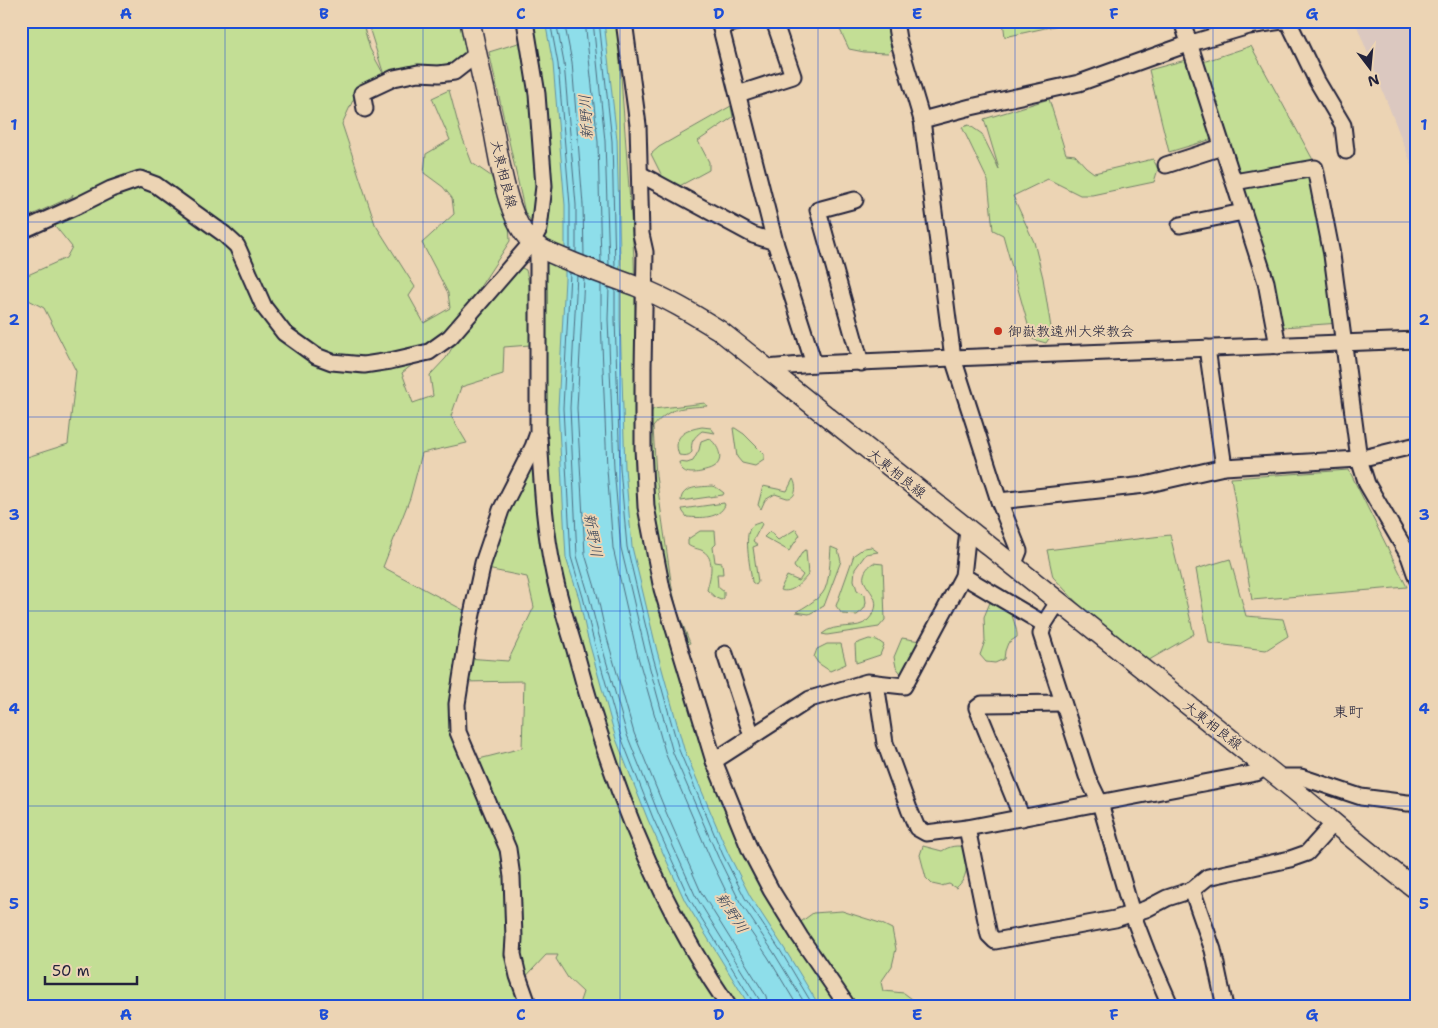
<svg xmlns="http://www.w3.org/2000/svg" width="1438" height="1028" font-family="'Shantell Sans','Klee One',sans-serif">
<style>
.built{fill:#dbc8c0}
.green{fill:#c3de95;stroke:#728068;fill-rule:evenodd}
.water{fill:#8edeea;stroke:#6393a4}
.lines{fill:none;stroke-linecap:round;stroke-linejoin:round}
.shore{stroke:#4d6d81;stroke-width:1}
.minor-casing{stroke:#22223b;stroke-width:19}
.major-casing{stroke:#22223b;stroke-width:22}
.minor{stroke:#ecd4b4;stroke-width:15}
.major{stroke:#ecd4b4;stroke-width:19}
.grid{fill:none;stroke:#1d4ed8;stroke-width:1;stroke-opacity:0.55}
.poi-dot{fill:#c8321e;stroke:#ecd4b4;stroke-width:2}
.labels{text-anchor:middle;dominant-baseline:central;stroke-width:4;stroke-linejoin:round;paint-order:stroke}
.street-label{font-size:14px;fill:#22223b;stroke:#ecd4b4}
.poi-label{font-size:14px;fill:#22223b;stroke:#ecd4b4;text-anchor:start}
.water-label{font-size:15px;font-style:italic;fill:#323e55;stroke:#ecd4b4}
.neighbourhood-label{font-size:15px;fill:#22223b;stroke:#ecd4b4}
.neatline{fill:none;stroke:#1d4ed8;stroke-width:2}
.grid-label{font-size:16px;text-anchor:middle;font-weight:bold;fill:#1d4ed8}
</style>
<rect width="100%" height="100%" fill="#ecd4b4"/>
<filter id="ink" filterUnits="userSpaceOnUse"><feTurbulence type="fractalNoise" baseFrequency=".02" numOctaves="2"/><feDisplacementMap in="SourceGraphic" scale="10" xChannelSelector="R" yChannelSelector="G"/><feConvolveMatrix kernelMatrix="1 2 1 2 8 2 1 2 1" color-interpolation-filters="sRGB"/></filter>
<g filter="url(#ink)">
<polygon class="built" points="1355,21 1417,21 1417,178"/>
<g class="green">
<path d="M21,21H225L217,27L227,21H362L370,49L384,75L367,21H462L469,50L458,67L385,79L354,98L342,124L375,224L415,287L409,296L424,323L450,308L448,293L422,243L454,214L452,198L443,187L424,173L426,154L450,140L432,98L449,90L460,131L472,163L491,176L509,223L510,241L480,287L468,308L432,349L402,373L413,403L433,396L430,375L446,358L464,328L518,266L526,270L532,297L530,345L504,347L503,374L461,387L451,416L467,443L422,453L410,498L383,567L467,612L466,658L508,661L534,607L527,577L487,569L501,517L537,455L580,669L550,515L540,393L543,237L525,213L489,52L528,40L525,21H617L634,258L638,426L643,524L750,850L840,1007H730L633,824L681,945L721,1007H578L583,992L568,978L556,959L558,955H546L521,982L530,1007H21V459L68,444L76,371L44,308L21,296V278L66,258L72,247L43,211L72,198L73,194L71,197L21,220ZM524,681L522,748L479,759H469L458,732L462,682Z"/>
<polygon points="836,21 887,21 892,48 888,53 864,52 849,49"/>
<polygon points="1003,21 1063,21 1063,24 1005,37"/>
<polygon points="1251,46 1312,158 1315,168 1340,323 1283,327 1266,282 1239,176 1203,62"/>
<polygon points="1193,58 1219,137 1169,152 1149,70"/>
<polygon points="1049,99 1066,154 1075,155 1086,167 1094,173 1153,159 1158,169 1154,182 1092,195 1080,195 1048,179 1013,196 1034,242 1043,278 1052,334 1046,343 1032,339 1003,235 993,230 988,181 962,127 969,125 982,134 999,169 984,119"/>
<polygon points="731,106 733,117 698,141 709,162 709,170 674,189 665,182 651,154 659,147"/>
<path d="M705,403L707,406C682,408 670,406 653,427L656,476L672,588L677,610L690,643L682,646L651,507L645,426L653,409Z"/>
<path d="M702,427L711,428L715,433L702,431C694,437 690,442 692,452C689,456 685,456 679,455C672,436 685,430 702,427Z"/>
<polygon points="733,428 735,428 744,434 764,454 764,460 755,466 742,463 737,457"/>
<path d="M709,438C718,445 726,460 713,468C710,470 705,471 701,472C691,474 681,474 679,462L687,463L693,461L699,450L701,441Z"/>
<polygon points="1349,470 1407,587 1252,600 1231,478"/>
<path d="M793,479C797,485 797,499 787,498C783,497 779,495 775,494L765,500L761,509L758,505L763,486L787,491Z"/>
<path d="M712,486C717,487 720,490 724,493L723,495L681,501C681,486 701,487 712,486Z"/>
<path d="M724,503L725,505C719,519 701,518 687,517L683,512L682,509Z"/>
<path d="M761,522L762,524L753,541L758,545L753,547L758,582L756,585L752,582C751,570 743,536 751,527C753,524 757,524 761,522Z"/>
<polygon points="796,529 800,535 789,551 764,537 770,531 773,535 778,540"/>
<path d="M700,531H715L716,544L713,547L715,562L722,563L723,574H717L718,587L724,592V598L721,600L716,598L707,590C710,578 716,559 703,551C698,548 693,549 688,545V539Z"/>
<polygon points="1170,535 1194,634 1144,663 1093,620 1053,577 1047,550"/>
<path d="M831,547L838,550L841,561L824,606L809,614L796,612C805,607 815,601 822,594C830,585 830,558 831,547Z"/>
<polygon points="871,547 878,552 866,554 855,569 854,580 857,590 865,595 866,602 865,607 863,610 857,615 842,614 836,606 854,555 864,548"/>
<path d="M806,550L808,575C801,583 792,594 780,590L787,576L799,581L803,575L795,568L794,566L803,551Z"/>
<polygon points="1230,559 1246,616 1283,619 1288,636 1266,650 1209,643 1196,569"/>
<path d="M873,563L883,564L885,620L879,627L827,635L822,634C835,622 858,631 868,620C889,598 860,588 864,575C865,570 869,566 873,563Z"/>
<path d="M991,600L1009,606C1011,614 1018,630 1017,637L1008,643L1005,651L1004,659L995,663L986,662L980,655L985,641L984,617Z"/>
<polygon points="902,638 920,641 900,685 870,678 903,676 896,667 894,657"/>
<polygon points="869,639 877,640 884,645 880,655 856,663 855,644"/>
<polygon points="827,644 841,644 846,664 830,671 818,663 814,657 817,649"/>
<path d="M923,846L942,851C950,846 956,845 966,847C966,863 970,876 956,888L949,884L941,886L932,884L926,878L920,855Z"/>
<polygon points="842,911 880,923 892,929 896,949 892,966 881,982 883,991 904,993 920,1005 921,1007 854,1007 798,924 813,913"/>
</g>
<polygon class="water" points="545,21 604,21 617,140 620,254 620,319 625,468 632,547 657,651 684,749 728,853 750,896 784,948 820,1007 750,1007 685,901 648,820 616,739 587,635 579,598 566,558 558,408 565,279 565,205 553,64"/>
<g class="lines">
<g class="shore">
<polyline points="550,21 558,64 570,205 570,250"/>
<polyline points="556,21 564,63 576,205 576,252"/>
<polyline points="564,21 572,62 583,205 584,256"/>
<polyline points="585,21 598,142 601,262"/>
<polyline points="593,21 605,141 609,265"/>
<polyline points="599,21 612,141 615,267"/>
<polyline points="570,273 563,408 571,557 583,597 592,634 621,737 653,818 689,898 753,1002 754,1007"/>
<polyline points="577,275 570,408 577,556 589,596 598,632 627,735 659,815 695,895 759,999 760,1007"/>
<polyline points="584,278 577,408 585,554 597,594 605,631 634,733 666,812 701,892 766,996 768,1007"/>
<polyline points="601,285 601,319 607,469 613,548 638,657 666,755 711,860 733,906 768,957 798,1007"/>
<polyline points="609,288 608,319 614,468 621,548 646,654 673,753 718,857 740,902 774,953 807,1007"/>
<polyline points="615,290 615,319 620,468 627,547 652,653 679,750 723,855 745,898 780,950 814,1007"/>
</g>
<g class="minor-casing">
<g id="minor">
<polyline points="624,21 638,125 641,234 645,252 643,368 643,448 646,507 662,589 714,761 750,850 771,890 800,937 848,1007"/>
<polyline points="719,21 775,242 814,364"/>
<polyline points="895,21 898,39 922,120 953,358 999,501 1019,551 1013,566"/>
<polyline points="1182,21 1266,282 1278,346"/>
<polyline points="1288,21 1317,81 1343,125 1346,151"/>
<polyline points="721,26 742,21"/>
<polyline points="738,94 793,76 774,21"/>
<polyline points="365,109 362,93 394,78 418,73 439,74 454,72 477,54"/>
<polyline points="922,120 971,107 1079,83 1188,44 1249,26 1282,21"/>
<polyline points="1166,165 1222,147"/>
<polyline points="640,174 753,235 775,242"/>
<polyline points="1234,182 1315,168 1332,255 1359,459 1367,484 1409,556 1417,579"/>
<polyline points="855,200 818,210 861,363"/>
<polyline points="1180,225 1243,212"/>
<polyline points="21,231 79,205 111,189 140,179 156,185 224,234 237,246 264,307 284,333 316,356 332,362 364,365 390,361 429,352 450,337 532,242 539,229 544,186 537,94 525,21"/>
<polyline points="1207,348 1224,467 1359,459 1417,445"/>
<polyline points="766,368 814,364 953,358 1417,340"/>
<path d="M539,437C542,481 544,526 553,569C558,596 567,623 575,650C608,775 655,899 729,1007"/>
<polyline points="999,501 1145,485 1224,467"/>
<polyline points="963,576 1044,624"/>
<polyline points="1058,602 1044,624 1041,634 1087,776 1100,803 1132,913 1147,952 1171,1007"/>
<polyline points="725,654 752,736"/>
<polyline points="876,683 885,743 909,809 917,828 926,833 967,828 1256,773 1265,767"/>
<polyline points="714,761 810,699 867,682 904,686 963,576 968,530"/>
<polyline points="1278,777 1301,777 1361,797 1407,803 1417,803"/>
<polyline points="1022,818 977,708 982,704 1063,703"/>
<polyline points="967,828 989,935 995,941 1115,919 1146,909 1167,898 1192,890 1208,877 1290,859 1307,853 1334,823"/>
<polyline points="1192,890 1213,950 1225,1007"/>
<polyline points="529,1007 518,976 513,954 514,938 512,877 508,849 458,732 457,704 469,628 483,563 501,510 533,447 538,433 538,247"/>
</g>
</g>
<g class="major-casing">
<path id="major" d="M470,21C477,55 484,88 492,122C499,155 506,221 533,243C543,251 555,255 567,260C590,270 614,278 638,287C667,298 693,314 719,330C900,475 1081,620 1263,765C1315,806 1364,850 1417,890"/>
</g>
<use href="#minor" class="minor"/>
<use href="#major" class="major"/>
</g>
</g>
<path class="grid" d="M225,21V1007M423,21V1007M620,21V1007M818,21V1007M1015,21V1007M1213,21V1007M21,222H1417M21,417H1417M21,611H1417M21,806H1417"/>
<circle class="poi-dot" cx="998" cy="331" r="5"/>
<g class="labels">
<g class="street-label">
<text transform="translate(504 174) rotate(76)">大東相良線</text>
<text transform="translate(897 473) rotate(39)">大東相良線</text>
<text transform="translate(1213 725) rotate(38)">大東相良線</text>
</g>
<g class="poi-label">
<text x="1008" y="331">御嶽教遠州大栄教会</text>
</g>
<g class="water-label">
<text transform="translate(586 117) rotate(-93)">新野川</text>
<text transform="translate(593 535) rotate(80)">新野川</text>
<text transform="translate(732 913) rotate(57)">新野川</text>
</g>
<g class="neighbourhood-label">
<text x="1348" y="712">東町</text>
</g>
</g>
<rect width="1438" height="1028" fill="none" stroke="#ecd4b4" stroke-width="55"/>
<g transform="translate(1370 68) rotate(164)" stroke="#ecd4b4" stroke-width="4" paint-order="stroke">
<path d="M0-4L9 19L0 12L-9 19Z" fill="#22223b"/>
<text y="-8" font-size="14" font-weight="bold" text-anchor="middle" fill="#22223b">N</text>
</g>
<path d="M45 976v8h92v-8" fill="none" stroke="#22223b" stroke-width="2.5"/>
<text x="52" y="976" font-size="15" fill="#22223b" stroke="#ecd4b4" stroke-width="4" paint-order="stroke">50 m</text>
<rect x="28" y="28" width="1382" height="972" class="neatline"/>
<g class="grid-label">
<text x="126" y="19">A</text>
<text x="324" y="19">B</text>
<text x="521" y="19">C</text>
<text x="719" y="19">D</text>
<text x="917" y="19">E</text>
<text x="1114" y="19">F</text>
<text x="1312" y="19">G</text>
<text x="14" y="130">1</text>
<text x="1424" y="130">1</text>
<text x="14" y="325">2</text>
<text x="1424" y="325">2</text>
<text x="14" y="520">3</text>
<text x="1424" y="520">3</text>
<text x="14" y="714">4</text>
<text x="1424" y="714">4</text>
<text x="14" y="909">5</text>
<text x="1424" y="909">5</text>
<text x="126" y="1020">A</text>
<text x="324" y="1020">B</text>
<text x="521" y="1020">C</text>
<text x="719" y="1020">D</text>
<text x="917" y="1020">E</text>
<text x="1114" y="1020">F</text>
<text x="1312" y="1020">G</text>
</g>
</svg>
